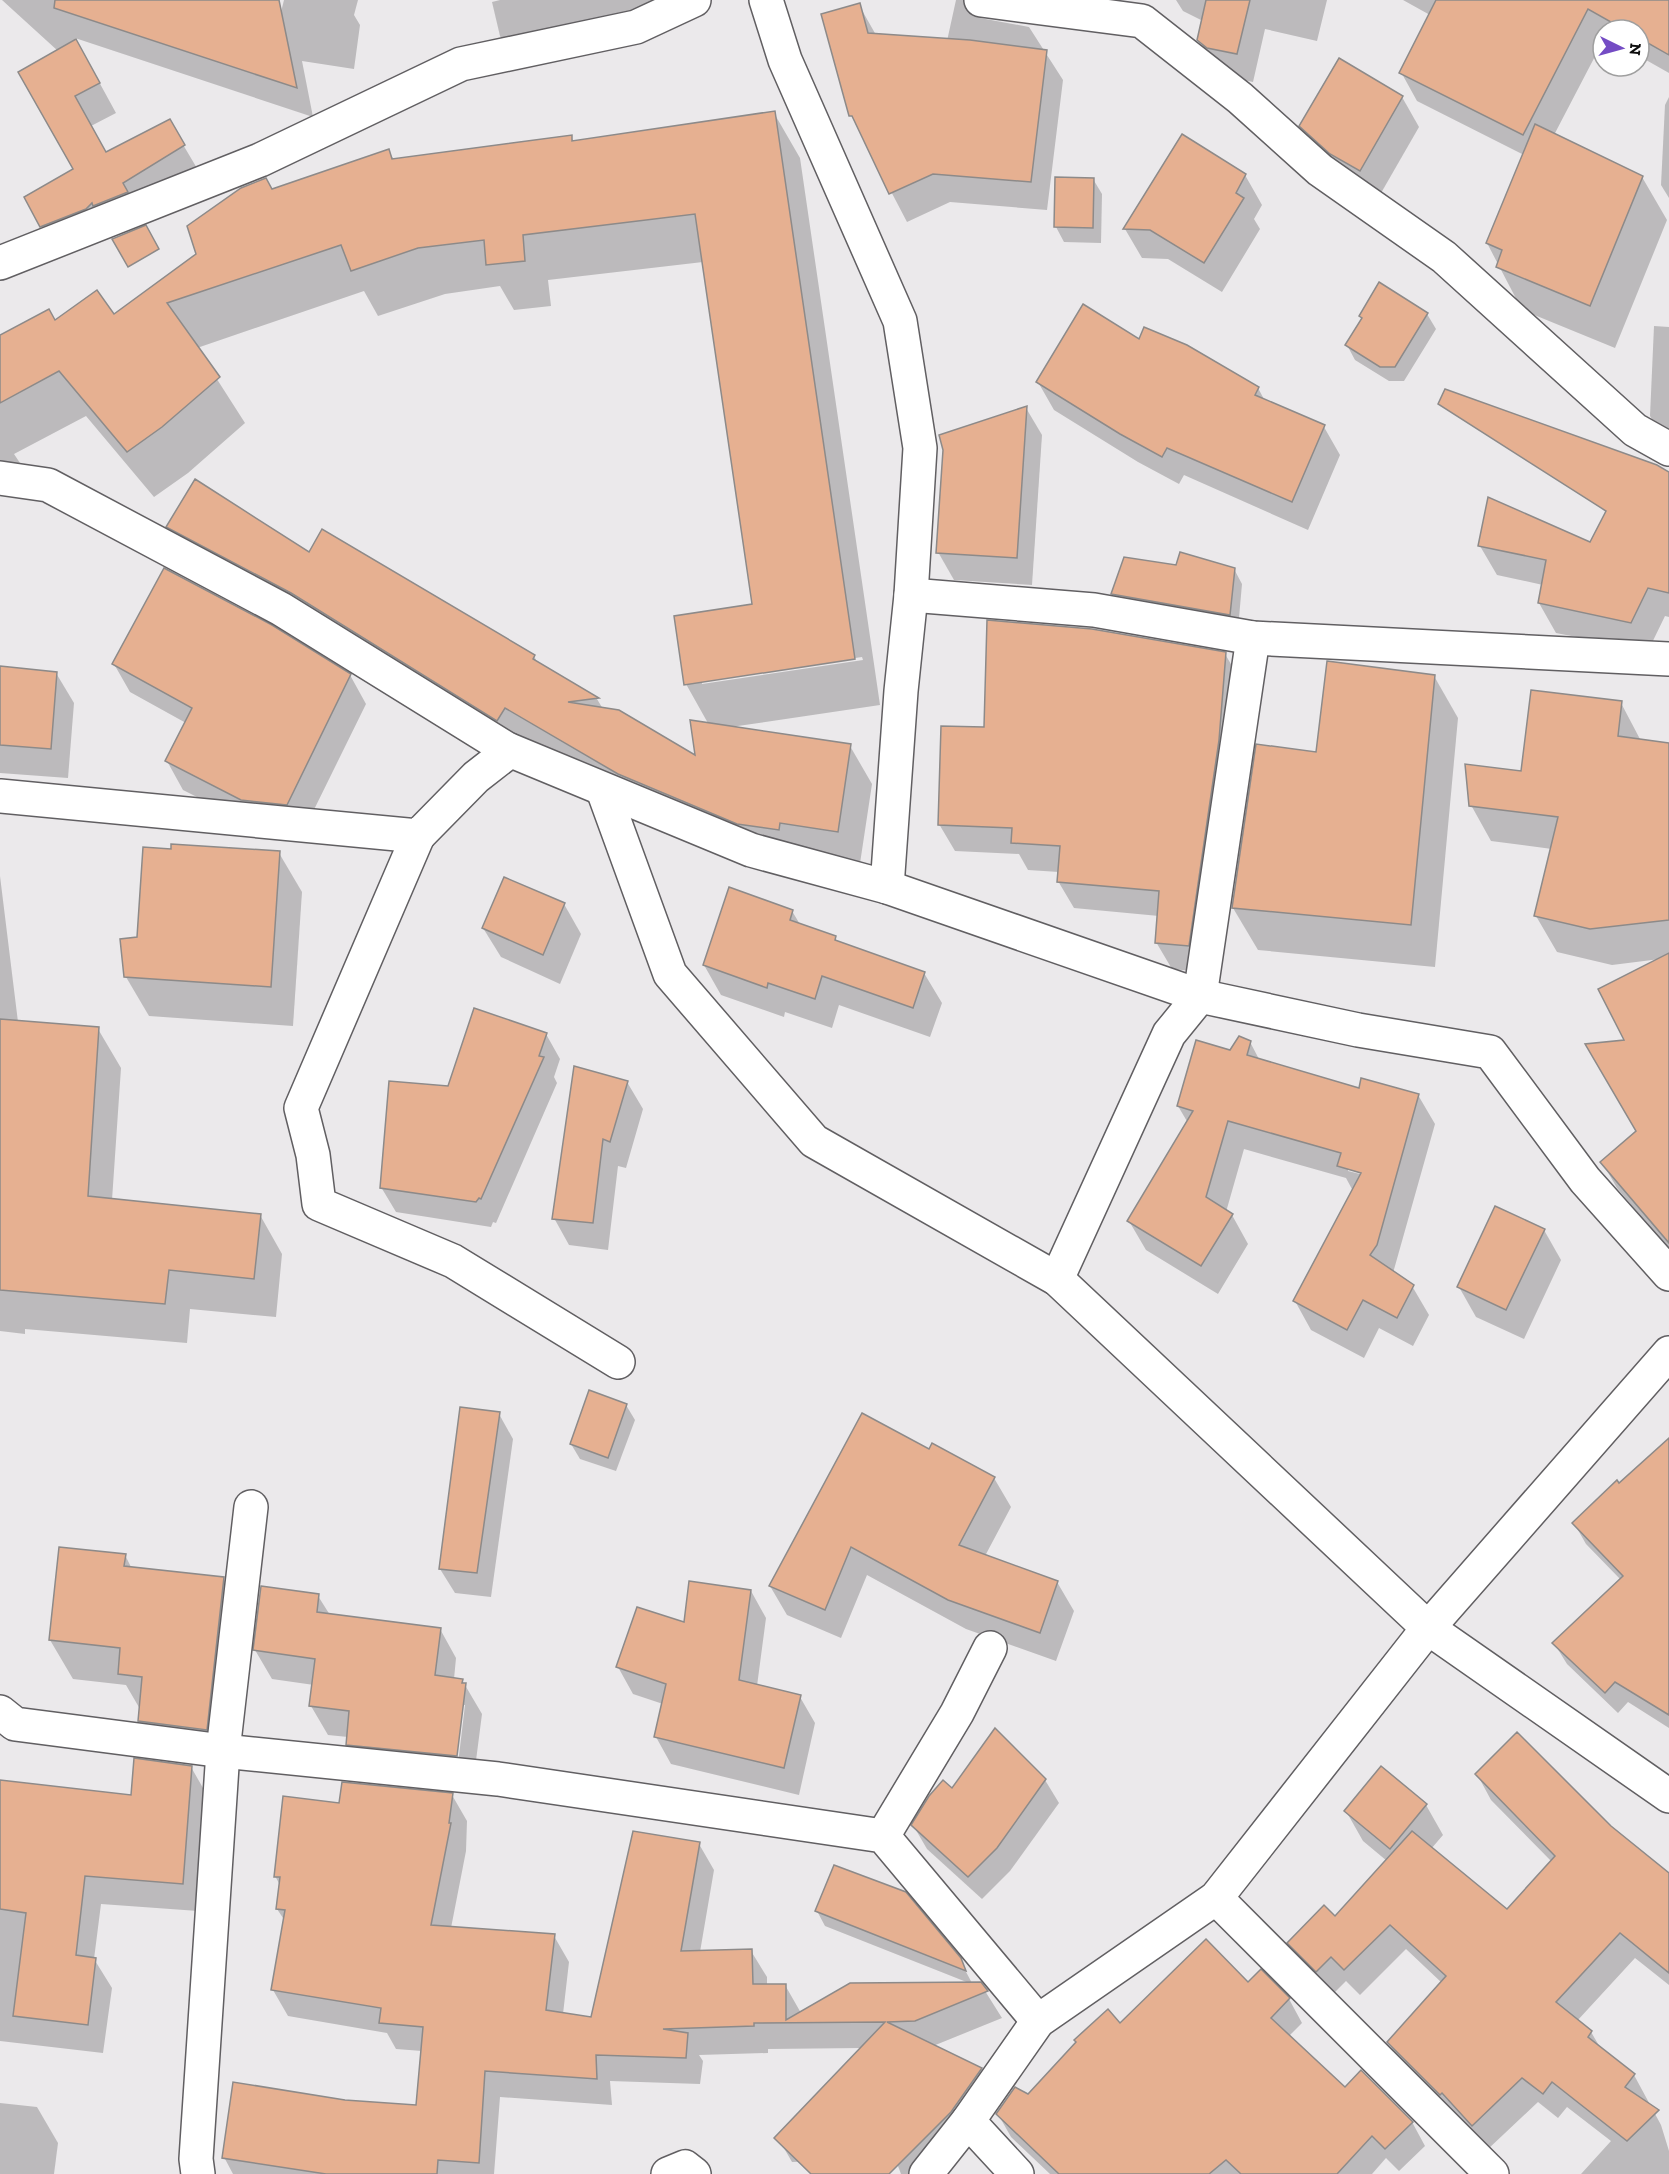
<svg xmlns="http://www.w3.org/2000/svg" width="1669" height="2174" font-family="'Zilla Slab',serif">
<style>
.shadow{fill:#0003;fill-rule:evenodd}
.building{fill:#e6b091;stroke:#8d8a89;stroke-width:1.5}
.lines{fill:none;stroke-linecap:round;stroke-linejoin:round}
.street-casing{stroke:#615f62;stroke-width:36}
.street{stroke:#fff;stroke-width:33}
</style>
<rect width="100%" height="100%" fill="#ebe9eb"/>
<g class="shadow">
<polygon points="2,0 234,0 280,16 284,0 358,0 354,15 360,25 354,69 302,61 313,117 75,38 116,113 91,126 106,154 169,121 201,175 59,256 25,196 75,170 58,51"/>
<polygon points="500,0 673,0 516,64 500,36 492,2"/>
<polygon points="956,0 1056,0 991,11 980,18 1029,27 1063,80 1047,210 950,202 907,222 851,115 859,5 876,35 947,41"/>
<polygon points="1176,0 1327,0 1317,41 1265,29 1253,82 1224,76 1215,69 1199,40 1203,21 1183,11"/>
<polygon points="1403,0 1669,0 1669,73 1639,56 1639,30 1603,30 1603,41 1554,135 1642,177 1667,220 1615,348 1522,310 1487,243 1524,155 1417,101 1401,72 1430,15"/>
<polygon points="1402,97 1419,127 1377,200 1318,156 1301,126"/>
<polygon points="1669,97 1669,198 1661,185 1665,105"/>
<path d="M774,113L800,158L880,705L731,727L850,746L872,784L859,870L641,813L190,565L168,527L310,554L534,656L538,664L597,699L603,709L697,758L709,725L686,684L753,606L703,262L548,280L551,306L514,310L500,286L445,294L378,316L364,291L197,348L245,423L188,473L154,497L86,416L14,454L20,463L0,478V337L55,322L113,316L198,255L272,191L389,151L394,160L571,137L574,142ZM862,657L863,660L702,684V681Z"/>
<polygon points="1182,136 1245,175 1262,205 1254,219 1260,229 1222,292 1168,259 1142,258 1125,229"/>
<polygon points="1057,178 1093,179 1102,194 1101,243 1064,242 1056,227"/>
<polygon points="1427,314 1436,329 1404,381 1389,381 1355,360 1347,345 1363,320 1360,316"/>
<polygon points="1654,326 1669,327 1669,448 1650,416"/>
<polygon points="1038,382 1258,388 1265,401 1324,427 1340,455 1308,530 1184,475 1179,484 1138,462 1054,410"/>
<polygon points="1026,408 1042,435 1032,585 954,580 938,552"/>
<polygon points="1669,517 1669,617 1665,616 1648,651 1556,633 1539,603 1543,585 1497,575 1480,546 1590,544"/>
<polygon points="1234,569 1242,584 1238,629 1121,608 1113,594"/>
<polygon points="1225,654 1241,681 1203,972 1172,969 1156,942 1159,916 1074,908 1058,881 1059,872 1028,870 1019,854 955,851 939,824"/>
<polygon points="114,664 350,675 366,704 303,832 259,828 183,790 167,761 186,723 130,692"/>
<polygon points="0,668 56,673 74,703 68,778 0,773"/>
<polygon points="1434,676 1458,718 1435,967 1258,950 1233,908"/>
<polygon points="1621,703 1641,741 1669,745 1669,974 1660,959 1612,965 1557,952 1536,916 1552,849 1491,841 1471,805"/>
<polygon points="279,853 302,892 293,1026 149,1016 126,977 139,939"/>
<polygon points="0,876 18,1022 98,1029 121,1068 112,1200 260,1215 282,1254 276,1317 190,1309 187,1343 25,1329 25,1334 0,1331"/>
<polygon points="564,904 581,934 560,984 501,957 483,928"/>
<polygon points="792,911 801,926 835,938 838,943 924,973 942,1003 930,1037 839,1005 832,1028 785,1012 784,1017 721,995 704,965"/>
<polygon points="1669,1032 1669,1250 1617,1188 1602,1162 1637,1131"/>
<polygon points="546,1034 560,1059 554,1077 557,1083 496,1223 493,1222 491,1227 396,1212 381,1187 449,1087"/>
<path d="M1250,1042L1260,1061L1360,1090L1418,1095L1435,1124L1393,1273L1412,1286L1429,1315L1413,1346L1379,1328L1364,1358L1311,1330L1295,1301L1353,1191L1346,1178L1244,1149L1226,1212L1232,1215L1248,1244L1218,1294L1146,1250L1129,1221L1188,1123L1178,1106L1231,1052ZM1348,1168L1369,1173L1368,1176L1348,1171Z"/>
<polygon points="627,1082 643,1109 626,1168 618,1166 608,1250 569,1245 554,1218"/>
<polygon points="1544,1230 1561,1260 1524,1339 1476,1317 1459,1287"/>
<polygon points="626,1405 635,1420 616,1471 580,1459 571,1444"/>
<polygon points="499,1414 513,1439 491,1597 455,1593 440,1569"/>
<polygon points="1669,1440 1669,1728 1628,1702 1618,1713 1567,1664 1554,1643 1621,1580 1586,1544 1574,1523"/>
<polygon points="933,1445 994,1478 1011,1507 985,1556 1057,1582 1074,1611 1056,1661 966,1629 867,1575 841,1638 787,1615 770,1586 929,1451"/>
<polygon points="125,1555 132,1569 223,1578 246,1617 229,1769 162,1760 139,1721 140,1709 126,1685 73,1679 50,1640"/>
<polygon points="751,1591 766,1618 757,1686 800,1697 815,1723 799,1795 671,1764 656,1737 663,1704 633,1694 618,1667 685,1624"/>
<path d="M318,1596L330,1615L440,1629L456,1658L454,1679L462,1680L482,1714L473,1784L364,1773L347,1744L348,1737L328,1735L311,1706L314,1685L272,1679L255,1650ZM462,1705H465L458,1764L455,1763Z"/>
<polygon points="191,1767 207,1795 198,1911 101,1904 94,1959 112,1988 103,2053 0,2041 0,1782 133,1797"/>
<polygon points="1477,1774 1610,1827 1669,1874 1669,1985 1635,1958 1577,2021 1591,2032 1601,2049 1634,2075 1661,2125 1669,2151 1669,2174 1581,2174 1611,2141 1567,2107 1558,2118 1538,2102 1487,2150 1403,2068 1389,2043 1442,1983 1406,1949 1360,1995 1346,1981 1331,1996 1304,1968 1289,1943 1335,1918 1387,1861 1363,1841 1346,1811 1426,1805 1443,1835 1431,1849 1507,1911 1552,1862 1491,1800"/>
<polygon points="1045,1780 1059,1803 1010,1871 982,1899 927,1849 913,1825 952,1790"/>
<polygon points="452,1795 467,1821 466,1851 451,1928 554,1936 569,1962 563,2014 593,2019 699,1844 714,1870 700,1952 751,1951 767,1977 767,1985 785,1985 801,2013 969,1983 825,1926 817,1911 959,1959 972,1983 980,1983 1002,2018 933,2046 981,2069 996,2096 931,2174 901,2174 895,2158 792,2162 777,2136 862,2048 768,2049 768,2053 699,2055 703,2061 700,2084 610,2081 612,2105 500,2097 494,2174 233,2174 224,2157 345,2101 417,2107 422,2051 396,2049 387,2033 288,2016 273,1990 285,1921 277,1909 280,1885 275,1876 341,1805"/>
<polygon points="1248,1984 1289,1999 1302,2023 1289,2036 1345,2089 1412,2122 1425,2146 1399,2171 1386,2158 1372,2174 1050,2174 1011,2137 998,2114 1028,2096 1120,2026"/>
<polygon points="0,2103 37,2107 58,2143 54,2174 0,2174"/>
</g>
<g class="building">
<polygon points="55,0 279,0 297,88 54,8"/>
<polygon points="1206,0 1250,0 1237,54 1207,48 1197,40"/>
<polygon points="1436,0 1669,0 1669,55 1639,38 1639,30 1625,30 1588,9 1523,135 1399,73"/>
<polygon points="860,3 868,33 970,40 1047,50 1031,182 933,174 889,194 852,116 849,116 821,14"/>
<polygon points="76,39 100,83 75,96 106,152 170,119 185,145 123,183 128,192 93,206 92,203 86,209 40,227 24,197 73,169 18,72"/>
<polygon points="1339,58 1403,96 1360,171 1330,154 1299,126"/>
<polygon points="775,111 855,659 684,685 674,616 752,604 695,214 523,235 525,261 486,265 484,240 418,248 351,271 341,245 167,303 220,377 162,427 127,452 59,371 0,403 0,335 49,309 55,320 97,290 114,314 196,254 187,226 241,188 266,178 272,189 389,149 392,159 572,135 572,141"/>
<polygon points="1535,124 1643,176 1590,306 1496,267 1502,250 1486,243"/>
<polygon points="1182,134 1246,174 1236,193 1244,198 1204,263 1150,230 1123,229"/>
<polygon points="1055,177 1094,178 1093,228 1054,227"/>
<polygon points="146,225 159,249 128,267 112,239"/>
<polygon points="1379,282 1428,313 1395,367 1380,367 1345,345 1362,318 1359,316"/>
<polygon points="1083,304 1139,339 1144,327 1187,345 1259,387 1255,395 1325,425 1292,502 1167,448 1162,457 1120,434 1036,382"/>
<polygon points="1445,389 1657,465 1669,472 1669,593 1648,588 1631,623 1538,603 1546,560 1478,546 1488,497 1590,542 1606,511 1438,404"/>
<polygon points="1027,406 1017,558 936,553 943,450 939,435"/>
<polygon points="195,479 309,552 322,529 535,655 533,659 599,698 568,702 619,710 695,755 690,720 851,744 838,832 780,823 779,830 737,824 618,774 505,708 497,721 291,593 166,527"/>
<polygon points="1180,552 1235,568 1230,615 1111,594 1124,557 1176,565"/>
<polygon points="164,568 272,625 351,674 287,805 241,800 165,761 192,708 112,664"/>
<polygon points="987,620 1092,629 1226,652 1219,740 1189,946 1155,943 1159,891 1057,882 1060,846 1011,843 1012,828 938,825 941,726 984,727"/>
<polygon points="1327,661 1435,675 1411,925 1232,908 1256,744 1316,752"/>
<polygon points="0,666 57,672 51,749 0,745"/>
<polygon points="1531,690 1622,701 1618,736 1669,743 1669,920 1590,929 1534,916 1558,817 1469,806 1465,764 1521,771"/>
<polygon points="171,844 280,851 271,987 124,977 120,939 137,937 143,847 171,849"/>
<polygon points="504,877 565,903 543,955 482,928"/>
<polygon points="729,887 793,910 790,920 836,936 835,940 925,972 913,1008 822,976 815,999 768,983 767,988 703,965"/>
<polygon points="1669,953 1669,1243 1600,1162 1636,1131 1585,1044 1624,1040 1598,989"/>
<polygon points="474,1008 547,1033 539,1056 544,1057 481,1199 479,1198 476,1202 380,1188 389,1081 448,1086"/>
<polygon points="0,1019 99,1027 88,1196 261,1214 254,1279 169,1270 165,1304 0,1290"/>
<polygon points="1239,1036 1251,1041 1247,1055 1359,1088 1361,1078 1419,1094 1377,1245 1370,1255 1414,1285 1397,1318 1363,1300 1347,1330 1293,1301 1361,1173 1337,1166 1341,1153 1228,1121 1206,1197 1233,1214 1201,1266 1127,1221 1193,1111 1177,1106 1196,1040 1230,1050"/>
<polygon points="574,1066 628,1081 610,1142 603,1139 593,1223 552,1219"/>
<polygon points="1495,1206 1545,1229 1506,1310 1457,1287"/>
<polygon points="589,1390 627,1404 608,1458 570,1444"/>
<polygon points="460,1407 500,1412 477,1573 439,1569"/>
<polygon points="862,1413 929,1449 932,1443 995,1477 959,1545 1058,1581 1040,1633 948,1600 851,1547 825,1610 769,1586"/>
<polygon points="1669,1438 1669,1715 1615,1682 1605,1693 1552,1643 1623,1576 1572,1523 1617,1480 1619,1483"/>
<polygon points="59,1547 126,1554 124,1566 224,1577 207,1730 138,1721 142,1677 118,1674 120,1648 49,1640"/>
<polygon points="689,1581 751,1590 739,1680 801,1695 784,1768 654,1737 666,1684 616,1667 637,1607 684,1622"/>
<polygon points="261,1586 319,1594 317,1612 441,1628 435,1675 463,1679 462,1683 466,1683 457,1756 346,1745 349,1711 309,1706 315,1659 253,1650"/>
<polygon points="995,1728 1046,1779 997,1848 968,1877 911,1825 929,1796 943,1780 952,1788"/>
<polygon points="1517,1732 1611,1826 1669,1873 1669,1973 1620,1933 1556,2002 1592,2031 1588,2037 1635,2074 1625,2087 1659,2110 1627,2141 1552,2082 1543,2094 1522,2078 1472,2126 1442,2093 1440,2095 1387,2042 1446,1976 1390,1925 1344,1970 1331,1957 1316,1972 1287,1943 1324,1905 1335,1916 1412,1831 1507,1909 1555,1856 1475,1774"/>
<polygon points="134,1758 192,1766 183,1884 85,1876 76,1955 96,1958 88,2025 13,2016 26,1913 0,1909 0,1780 131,1795"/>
<polygon points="1381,1766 1427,1804 1390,1849 1344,1811"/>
<polygon points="342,1782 453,1793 449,1823 451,1823 431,1925 555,1934 546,2010 591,2017 633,1831 700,1842 681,1951 752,1949 753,1984 786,1984 786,2020 850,1983 981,1982 988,1991 915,2021 887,2022 982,2068 951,2112 889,2174 811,2174 774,2138 885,2022 754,2023 754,2026 663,2029 688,2033 686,2058 596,2055 597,2079 485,2071 479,2163 438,2160 437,2174 326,2174 222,2158 233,2082 345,2100 416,2105 423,2027 379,2023 381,2008 271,1990 285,1910 276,1909 280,1877 274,1877 283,1796 339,1803"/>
<polygon points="834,1865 906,1892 961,1958 966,1971 815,1911"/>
<polygon points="1206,1939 1248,1982 1261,1969 1290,1998 1271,2018 1345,2087 1361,2070 1413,2122 1385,2149 1372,2136 1337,2174 1241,2174 1226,2160 1209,2174 1059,2174 996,2114 1015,2087 1028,2094 1076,2042 1074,2040 1108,2009 1120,2023"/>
</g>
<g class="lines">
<g class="street-casing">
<g id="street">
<polyline points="766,0 785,60 900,321 920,448 911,595 901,691 887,887"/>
<polyline points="981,0 1142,21 1240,98 1320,170 1444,257 1635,430 1669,449"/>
<polyline points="0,263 260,160 461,64 636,27 694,0"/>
<polyline points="0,478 48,485 281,609 507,749 751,850 887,887 1200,996 1358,1030 1490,1052 1585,1180 1669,1274"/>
<polyline points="911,595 1094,610 1253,638 1669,659"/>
<polyline points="603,790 670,974 814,1141 1057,1279 1428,1628 1669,1796"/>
<polyline points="0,796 418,836 476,777 503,756 507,749"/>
<polyline points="418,836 301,1108 313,1155 319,1204 453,1261 618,1362"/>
<polyline points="1057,1279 1169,1034 1200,996 1253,638"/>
<polyline points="0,1712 15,1724 223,1751 498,1779 883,1836 1038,2021"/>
<polyline points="883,1836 957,1713 990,1648"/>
<polyline points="1216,1898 1492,2174"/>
<polyline points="968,2121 1017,2174"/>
<polyline points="198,2174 196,2159 223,1751 251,1507"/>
<polyline points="668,2174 685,2167 694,2174"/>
<polyline points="926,2174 968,2121 1038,2021 1216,1898 1428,1628 1669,1353"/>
</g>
</g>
<use href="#street" class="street"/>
</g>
<g transform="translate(1621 48) rotate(95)"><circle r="28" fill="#ffffff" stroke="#9f9f9f" stroke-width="1.5"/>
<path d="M0-4.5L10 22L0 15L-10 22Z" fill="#744cc4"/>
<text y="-9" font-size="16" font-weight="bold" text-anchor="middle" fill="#0e0e0e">N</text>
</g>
</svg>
